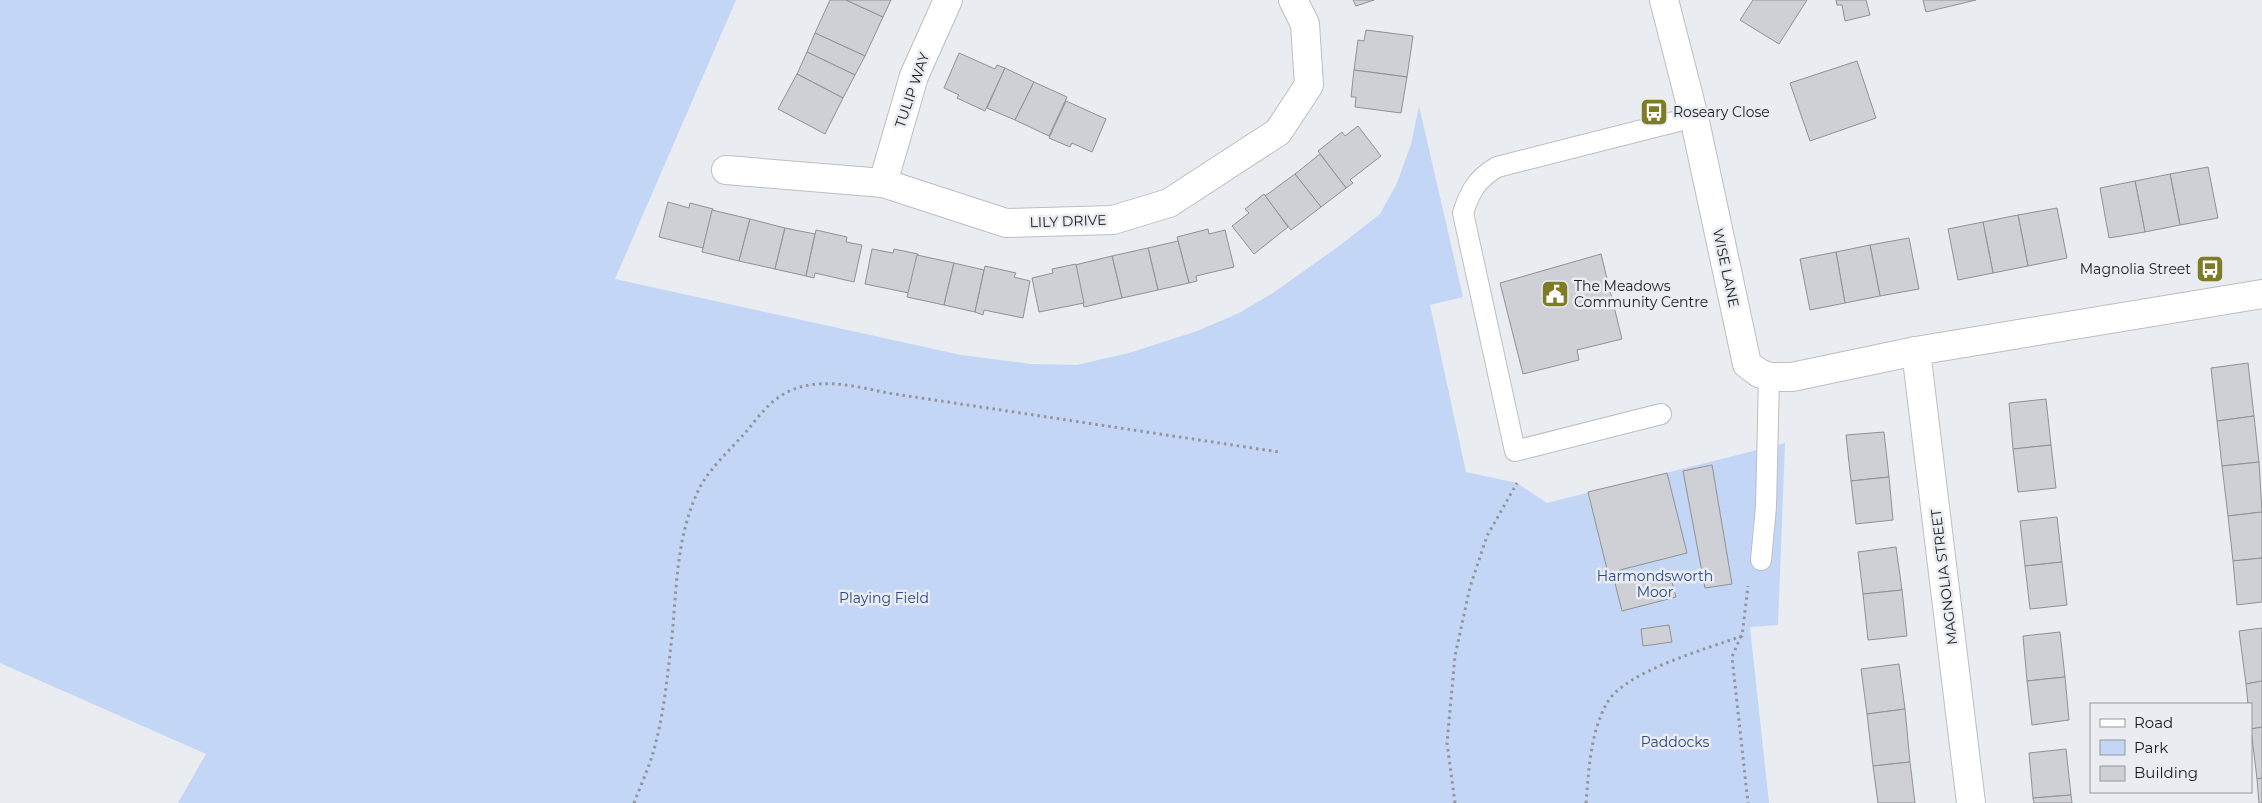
<svg xmlns="http://www.w3.org/2000/svg" width="2262" height="803" font-family="Montserrat,sans-serif">
<style>
.green{fill:#c4d6f6}
.building{fill:#ced0d5;stroke:#8f9195}
.lines{fill:none;stroke-linecap:round;stroke-linejoin:round}
.service-casing{stroke:#bcbec3;stroke-width:22}
.minor-casing{stroke:#bcbec3;stroke-width:30}
.path{stroke:#939599;stroke-width:3;stroke-dasharray:2.5 4;stroke-linecap:butt}
.service{stroke:#fff;stroke-width:20}
.minor{stroke:#fff;stroke-width:28}
.labels{text-anchor:middle;dominant-baseline:central;stroke-width:5;stroke-linejoin:round;paint-order:stroke}
.street-label{font-size:14px;fill:#1a1b1d;stroke:#e9ecf0}
.poi-label{font-size:14px;fill:#1a1b1d;stroke:#e9ecf0;text-anchor:start}
.park-label{font-size:14px;fill:#2a4987;stroke:#e9ecf0}
</style>
<rect width="100%" height="100%" fill="#e9ecf0"/>
<polygon class="green" points="0,0 736,0 615,279 961,355 1031,364 1076,365 1129,353 1197,331 1239,313 1273,293 1339,246 1380,214 1397,183 1411,144 1419,106 1463,297 1430,305 1466,472 1517,483 1547,503 1785,443 1778,625 1750,627 1769,803 178,803 206,754 0,663"/>
<g class="building">
<polygon points="830,0 846,0 883,17 865,56 815,33"/>
<polygon points="846,0 891,0 883,17"/>
<polygon points="1353,0 1374,0 1356,6"/>
<polygon points="1753,0 1807,0 1779,44 1740,20"/>
<polygon points="1836,0 1866,0 1870,15 1845,21 1842,5 1837,5"/>
<polygon points="1923,0 1976,0 1926,12"/>
<polygon points="1366,30 1413,36 1407,77 1354,70 1358,40 1364,41"/>
<polygon points="815,33 865,56 855,75 807,52"/>
<polygon points="807,52 855,75 843,98 797,74"/>
<polygon points="959,53 995,69 997,65 1005,68 985,111 957,98 959,95 944,88"/>
<polygon points="1857,61 1876,118 1810,141 1790,83"/>
<polygon points="1005,68 1034,82 1015,120 987,108"/>
<polygon points="1354,70 1407,77 1401,113 1355,107 1356,97 1351,97"/>
<polygon points="797,74 843,98 825,134 778,109"/>
<polygon points="1034,82 1067,97 1049,136 1015,120"/>
<polygon points="1066,101 1106,119 1092,152 1072,143 1070,147 1049,138"/>
<polygon points="1358,126 1381,156 1350,180 1353,183 1346,188 1318,151 1342,132 1345,136"/>
<polygon points="1320,154 1346,188 1321,207 1295,174"/>
<polygon points="2208,167 2218,218 2180,225 2170,174"/>
<polygon points="1295,174 1321,207 1291,230 1265,196"/>
<polygon points="2170,174 2180,225 2145,232 2135,181"/>
<polygon points="2135,181 2145,232 2109,238 2100,188"/>
<polygon points="1264,194 1288,227 1254,254 1232,226 1249,213 1245,209"/>
<polygon points="668,202 689,208 690,203 713,209 703,248 659,237"/>
<polygon points="2057,208 2067,258 2028,266 2018,215"/>
<polygon points="712,210 750,219 739,261 702,252"/>
<polygon points="2018,215 2028,266 1993,273 1983,222"/>
<polygon points="750,219 785,228 775,269 739,261"/>
<polygon points="1983,222 1993,273 1958,280 1948,229"/>
<polygon points="785,228 815,234 806,276 775,269"/>
<polygon points="1208,229 1209,234 1225,230 1234,267 1196,276 1197,281 1189,283 1177,237"/>
<polygon points="816,230 847,237 846,242 862,245 854,282 815,273 814,278 806,276"/>
<polygon points="1909,238 1919,289 1880,296 1870,245"/>
<polygon points="1178,241 1189,283 1158,290 1148,248"/>
<polygon points="1870,245 1880,296 1845,303 1836,252"/>
<polygon points="1148,248 1158,290 1122,298 1112,256"/>
<polygon points="872,249 893,253 894,249 918,254 909,293 865,284"/>
<polygon points="1836,252 1845,303 1810,310 1800,259"/>
<polygon points="1601,254 1622,339 1577,350 1579,360 1523,374 1500,283"/>
<polygon points="917,255 954,263 944,305 907,297"/>
<polygon points="1112,256 1122,298 1084,307 1075,265"/>
<polygon points="954,263 984,270 975,312 944,305"/>
<polygon points="1076,264 1084,303 1039,312 1032,278 1053,273 1052,269"/>
<polygon points="985,266 1016,273 1014,277 1030,281 1023,318 984,310 983,315 975,312"/>
<polygon points="2248,363 2254,416 2217,421 2211,368"/>
<polygon points="2046,399 2051,445 2013,449 2009,403"/>
<polygon points="2254,416 2259,462 2222,466 2217,421"/>
<polygon points="1884,432 1889,477 1851,481 1846,435"/>
<polygon points="2051,445 2056,488 2018,492 2013,449"/>
<polygon points="2259,462 2262,512 2228,516 2222,466"/>
<polygon points="1712,465 1732,584 1705,588 1683,471"/>
<polygon points="1667,473 1687,553 1620,570 1623,582 1669,571 1676,597 1622,611 1613,575 1609,577 1588,492"/>
<polygon points="1889,477 1893,520 1856,524 1851,481"/>
<polygon points="2262,512 2262,558 2233,561 2228,516"/>
<polygon points="2057,517 2062,562 2025,566 2020,521"/>
<polygon points="1896,547 1902,590 1863,594 1858,552"/>
<polygon points="2262,558 2262,602 2237,605 2233,561"/>
<polygon points="2062,562 2067,605 2030,609 2025,566"/>
<polygon points="1902,590 1907,636 1868,640 1863,594"/>
<polygon points="1669,625 1672,642 1643,646 1641,629"/>
<polygon points="2262,628 2262,681 2246,684 2239,631"/>
<polygon points="2060,632 2065,677 2027,681 2023,636"/>
<polygon points="1899,664 1905,709 1867,714 1861,669"/>
<polygon points="2065,677 2069,720 2032,725 2027,681"/>
<polygon points="2262,681 2262,727 2251,729 2251,704 2248,704 2246,684"/>
<polygon points="1905,709 1910,762 1873,766 1867,714"/>
<polygon points="2262,727 2262,778 2257,779 2251,729"/>
<polygon points="2066,749 2071,795 2033,798 2029,753"/>
<polygon points="1910,762 1915,803 1878,803 1873,766"/>
<polygon points="2262,778 2262,803 2259,803 2257,779"/>
<polygon points="2071,795 2072,803 2034,803 2033,798"/>
</g>
<g class="lines">
<g class="service-casing">
<g id="service">
<path d="M1661,414L1515,451L1463,213C1470,191 1477,179 1497,167L1694,117"/>
<polyline points="1761,560 1766,507 1769,377"/>
</g>
</g>
<g class="minor-casing">
<g id="minor">
<polyline points="1664,0 1694,117 1747,364 1759,373 1769,377 1792,377 1916,351 2262,294"/>
<polyline points="726,170 883,183 1006,223 1113,220 1169,203 1278,132 1309,85 1305,24 1293,0"/>
<polyline points="883,183 914,76 948,0"/>
<polyline points="1916,351 1971,803"/>
</g>
</g>
<g class="path">
<polyline points="1741,636 1732,657 1748,803"/>
<path d="M634,803C640,787 648,770 653,753C663,719 667,681 671,645C677,593 675,538 699,489C709,469 729,451 744,434C754,423 763,409 775,400C807,374 850,385 888,393L1279,452"/>
<polyline points="1455,803 1447,743 1455,656 1470,587 1487,536 1517,483"/>
<path d="M1586,803C1589,770 1590,733 1607,703C1625,671 1707,649 1742,636L1748,586"/>
</g>
<use href="#service" class="service"/>
<use href="#minor" class="minor"/>
</g>
<defs>
<g id="bus-square" transform="scale(1.4375)"><rect x="-9" y="-9" width="18" height="18" rx="4" fill="#7e7d26" stroke="#e9ecf0"/><path d="M-5-6H5V4H4V6H2V4H-2V6H-4V4H-5ZM-3.5-4V0h7V-4ZM-3.5 1.2v1.5H-2V1.2ZM2 1.2v1.5H3.5V1.2Z" fill="#fff"/></g>
<g id="civic-square" transform="scale(1.4375)"><rect x="-9" y="-9" width="18" height="18" rx="4" fill="#7e7d26" stroke="#e9ecf0"/><path d="M-.6-6.5H3V-4.5H.6V-3L4-1V1h2V6H-6V1h2V-1L-.6-3ZM-1.2 2.5V6h2.4V2.5Z" fill="#fff"/></g>
</defs>
<g fill-rule="evenodd">
<use href="#bus-square" x="1654" y="112"/>
<use href="#bus-square" x="2210" y="269"/>
<use href="#civic-square" x="1555" y="294"/>
</g>
<g class="labels">
<g class="street-label">
<text transform="translate(912 90) rotate(-71)">TULIP WAY</text>
<text transform="translate(1068 221) rotate(-2)">LILY DRIVE</text>
<text transform="translate(1726 268) rotate(78)">WISE LANE</text>
<text transform="translate(1944 577) rotate(-97)">MAGNOLIA STREET</text>
</g>
<g class="poi-label">
<text x="1673" y="112">Roseary Close</text>
<text x="2191" y="269" text-anchor="end">Magnolia Street</text>
<text x="1574" y="286">The Meadows<tspan x="1574" dy="16">Community Centre</tspan></text>
</g>
<g class="park-label">
<text x="1655" y="576">Harmondsworth<tspan x="1655" dy="16">Moor</tspan></text>
<text x="884" y="598">Playing Field</text>
<text x="1675" y="742">Paddocks</text>
</g>
</g>
<rect x="2090" y="703" width="162" height="90" fill="#e9ecf0" stroke="#96989c"/>
<rect x="2100" y="719" width="25" height="8" fill="#ffffff" stroke="#96989c"/>
<text x="2134" y="728" font-size="15" fill="#1a1b1d">Road</text>
<rect x="2100" y="740" width="25" height="15" fill="#c4d6f6" stroke="#96989c"/>
<text x="2134" y="753" font-size="15" fill="#1a1b1d">Park</text>
<rect x="2100" y="766" width="25" height="15" fill="#ced0d5" stroke="#96989c"/>
<text x="2134" y="778" font-size="15" fill="#1a1b1d">Building</text>
</svg>
